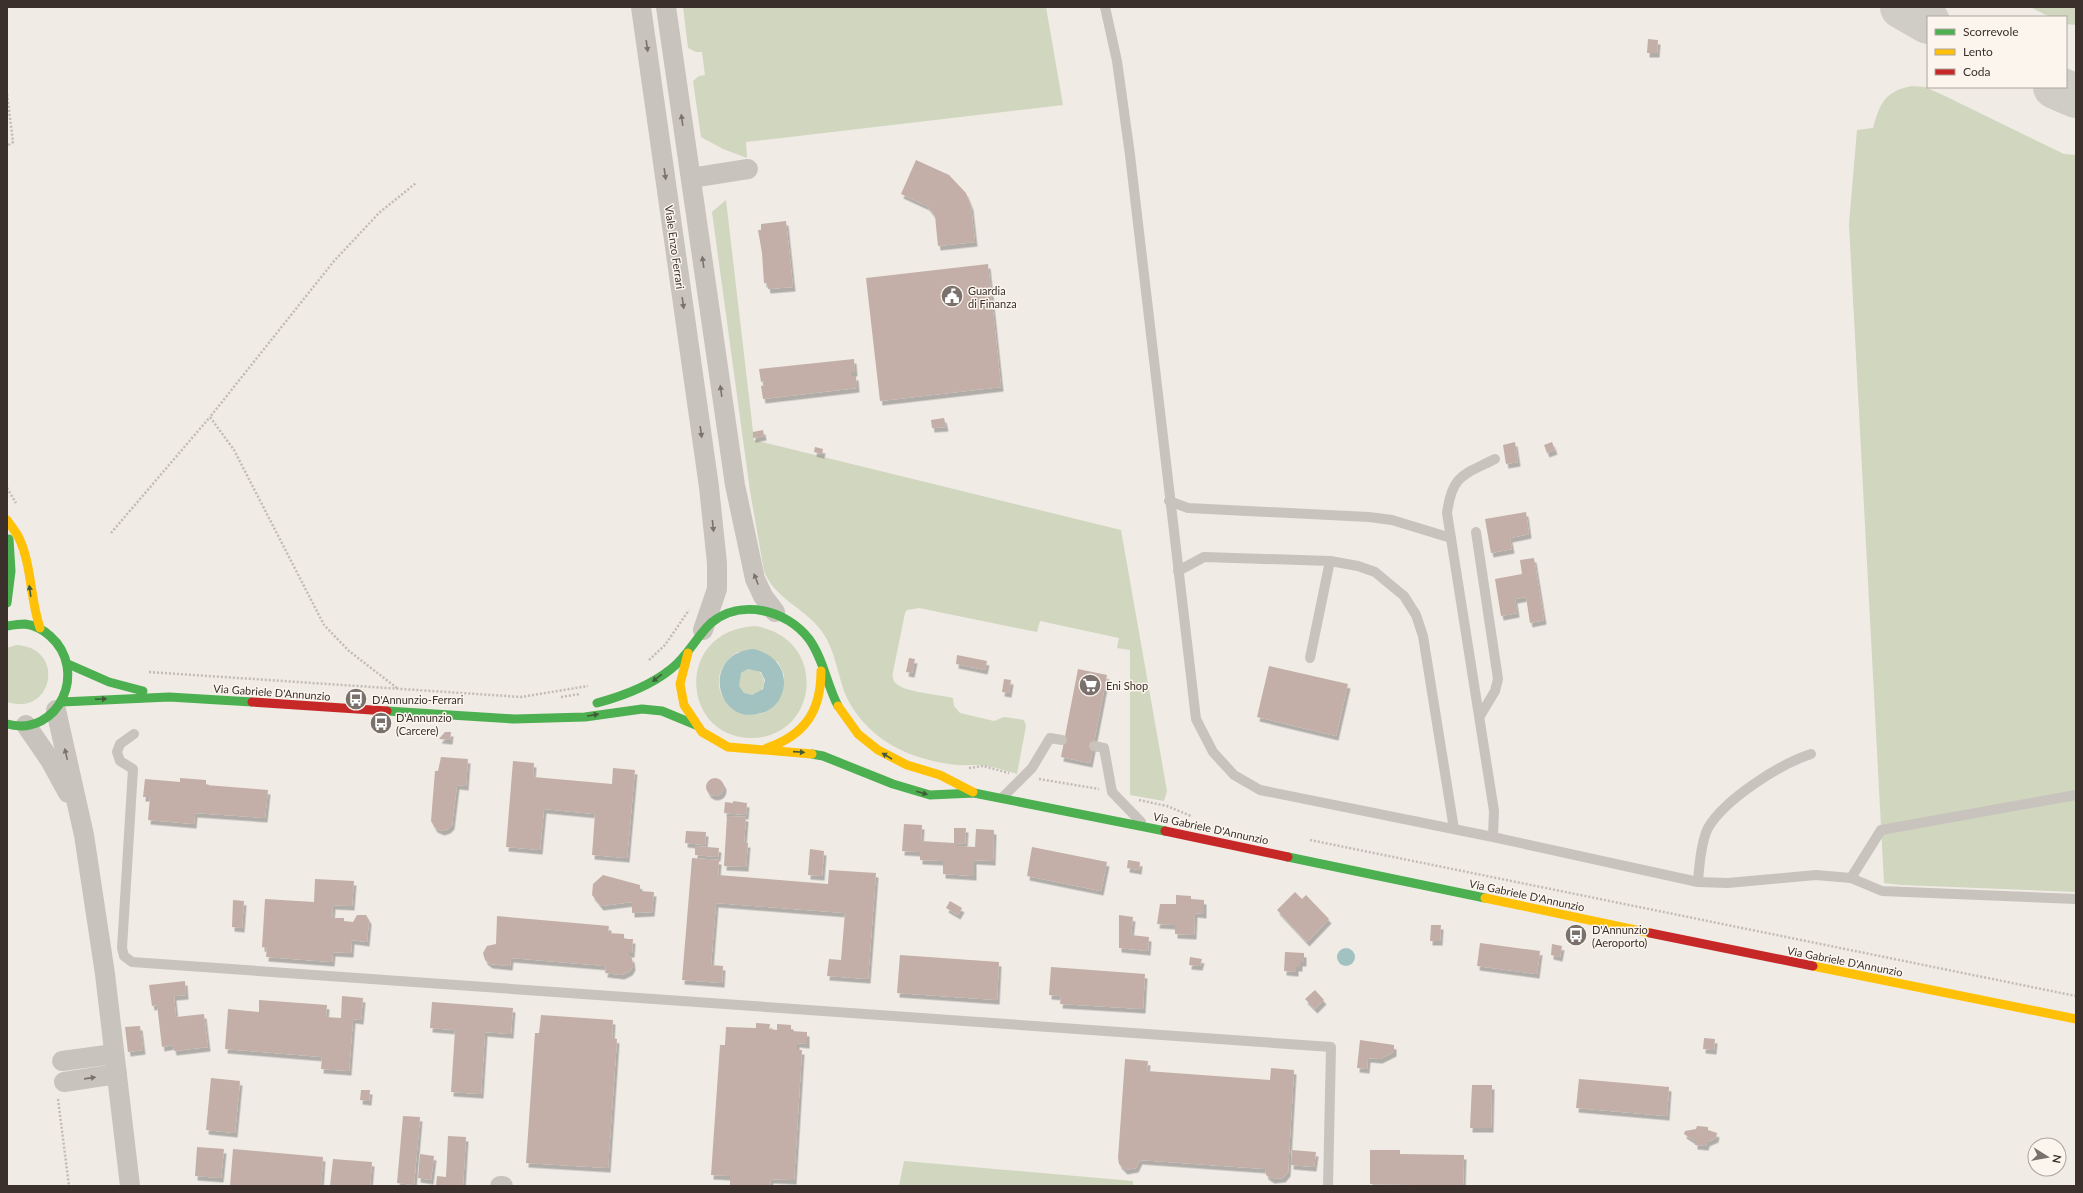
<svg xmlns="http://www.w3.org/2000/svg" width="2083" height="1193" font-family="Lato,sans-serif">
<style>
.green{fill:#d1d6bf;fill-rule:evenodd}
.water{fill:#a1c2c1;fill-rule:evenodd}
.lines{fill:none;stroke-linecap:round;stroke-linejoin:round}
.taxiway{stroke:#d0ccc6;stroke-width:44}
.building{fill:#c3afa7;filter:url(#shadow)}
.path{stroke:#c2bbb6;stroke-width:2.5;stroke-dasharray:2 2;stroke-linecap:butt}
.lane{stroke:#c9c3be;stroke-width:10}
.street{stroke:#c9c3be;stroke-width:20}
.fast{stroke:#4caf50;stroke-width:9}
.slow{stroke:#ffc107;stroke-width:9}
.jam{stroke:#c62828;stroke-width:9}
.oneway{fill:#7b726d}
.oneway2{fill:#415c38}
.labels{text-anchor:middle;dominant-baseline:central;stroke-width:3;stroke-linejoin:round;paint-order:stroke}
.street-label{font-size:11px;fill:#3b302b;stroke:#fbf5ee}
.poi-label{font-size:11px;fill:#3b302b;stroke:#fbf5ee;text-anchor:start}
</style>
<defs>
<filter id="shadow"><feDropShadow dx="2.5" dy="4.5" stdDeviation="0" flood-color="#0004"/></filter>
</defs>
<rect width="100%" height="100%" fill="#f0ebe5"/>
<g class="green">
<polygon points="683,7 1046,7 1063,105 746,142 747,158 723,149 701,137 693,81 699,76 705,75 702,52 696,52 688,48"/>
<polygon points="2030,7 2076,7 2076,25 2066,24 2066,17 2050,17"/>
<path d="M1912,86L1925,87L1945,96L2064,154L2076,155V892L1902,885L1884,883L1849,224L1857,130L1873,128C1880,103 1885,91 1912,86Z"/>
<path d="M726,200L754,440L1121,530L1167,791L1164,801L1130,795V650L1117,648L1119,638L1040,621L1037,632L919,608L907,610L905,613L893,672C892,677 893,682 898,685C907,692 940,695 953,698L954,706L960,713L994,721L1004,717L1024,720L1026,726L1017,774C1007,771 996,767 985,766C976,764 966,766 957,765C913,760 872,743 849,702C837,679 837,650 820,629C803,607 774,598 764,571L750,491L712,212Z"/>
<path d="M755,626C830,638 819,739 750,738C680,736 675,630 755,626ZM738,652L778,662L784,675V683L763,713C722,723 701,673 738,652Z"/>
<path d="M16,645C66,647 54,717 7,702V648Z"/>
<circle cx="751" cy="682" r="13"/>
<polygon points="904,1161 1133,1181 1133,1186 899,1186"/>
</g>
<g class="water">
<path d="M753,649C775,653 791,673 781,696C778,704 770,711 761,713C716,727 700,654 753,649ZM748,669L761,672L765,680L763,689L752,695L744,693L739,686L741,673Z"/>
<circle cx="1346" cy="957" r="9"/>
</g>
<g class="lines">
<g class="taxiway">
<polyline points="1902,7 1928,22"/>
<polyline points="2055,87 2076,96"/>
</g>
</g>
<g class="building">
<polygon points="1648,39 1658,40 1657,53 1647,53"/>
<polygon points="916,160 949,175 966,193 971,206 975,242 938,246 935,216 927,206 901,194"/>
<polygon points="786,221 793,287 768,289 767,283 764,283 762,253 758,230 761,230 761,224"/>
<polygon points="988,264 1001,387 880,401 866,278"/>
<polygon points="854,359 855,372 851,372 851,376 856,376 857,388 763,399 761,386 765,385 765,381 761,382 759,369"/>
<polygon points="944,418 946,427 932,428 931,420"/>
<polygon points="763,430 764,436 753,438 753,432"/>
<polygon points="1515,442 1518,462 1506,464 1503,445"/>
<polygon points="1552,442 1555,450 1547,453 1544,445"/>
<polygon points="815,447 823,449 822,454 814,452"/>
<polygon points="1526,512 1529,534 1510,538 1512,549 1491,553 1485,519"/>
<polygon points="1534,558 1544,620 1530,623 1526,597 1515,599 1517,613 1501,616 1495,579 1522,574 1520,560"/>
<polygon points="957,655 987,661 985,670 956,664"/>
<polygon points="909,658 915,659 912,673 906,672"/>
<polygon points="1269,666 1348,684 1336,736 1257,717"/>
<polygon points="1078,669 1107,675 1090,763 1061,757"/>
<polygon points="1004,679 1011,680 1009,693 1002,692"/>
<polygon points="445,732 451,732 450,740 439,739"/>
<polygon points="441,757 468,759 466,786 457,785 452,825 448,829 442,831 435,828 431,821 435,771 438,771"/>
<polygon points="513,761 534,763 533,777 612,784 613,768 635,770 627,858 592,855 595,814 544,809 540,850 506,847"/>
<circle cx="715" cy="787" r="9"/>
<polygon points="180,778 206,780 206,785 268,790 265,818 195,813 194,824 148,820 150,797 143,797 145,779 180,782"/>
<polygon points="733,801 747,803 746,815 724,813 725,802 733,803"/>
<polygon points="727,816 746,817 744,843 748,843 746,867 724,866"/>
<polygon points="904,824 922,825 921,841 954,843 954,828 966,828 965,844 957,843 957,846 975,847 976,829 994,830 993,861 974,860 974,876 943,874 943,861 920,860 920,852 902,851"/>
<polygon points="686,831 706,832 705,845 685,843"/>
<polygon points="695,846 719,848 718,857 695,855"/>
<polygon points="1032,847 1107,862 1101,891 1027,876"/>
<polygon points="810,849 824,851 822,876 808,875"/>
<polygon points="692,858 719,860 718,875 828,884 829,870 876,873 868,979 827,976 829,959 841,960 845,913 716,903 711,965 723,966 722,983 682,980"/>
<polygon points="1128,860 1140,862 1139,870 1127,868"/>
<polygon points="603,875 640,885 640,891 654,892 652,912 632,913 632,902 601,906 592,895 593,884"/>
<polygon points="315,879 354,881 352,906 333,905 332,918 344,918 344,921 353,922 357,915 366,915 369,920 367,942 352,940 351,953 333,952 332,962 266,957 267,948 262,947 265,899 314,902"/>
<polygon points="1295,892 1302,899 1306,895 1329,919 1307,942 1277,910"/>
<polygon points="1176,895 1191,896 1191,899 1204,900 1204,914 1195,913 1194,935 1175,934 1175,925 1157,924 1160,904 1176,904"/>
<polygon points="233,900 244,901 242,928 232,927"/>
<polygon points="950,901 962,908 958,915 946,908"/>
<polygon points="1119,915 1133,917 1131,935 1149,937 1148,951 1119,948"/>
<polygon points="497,916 609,926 608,933 624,934 624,939 633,939 632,953 625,953 632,958 633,966 630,971 622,975 605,973 606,966 511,958 510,966 490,964 485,960 483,953 487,946 496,944"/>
<polygon points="1431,925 1441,925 1440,941 1430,941"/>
<polygon points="1480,943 1540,951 1537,974 1477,966"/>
<polygon points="1552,944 1562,946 1560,957 1551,955"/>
<polygon points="1285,952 1304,953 1304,962 1300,962 1300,967 1296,967 1296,972 1284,971"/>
<polygon points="900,955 999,962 997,1000 897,993"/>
<polygon points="1190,957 1202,959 1200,966 1189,965"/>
<polygon points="1051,967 1145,974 1143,1009 1060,1004 1061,996 1049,995"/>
<polygon points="185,981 186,995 174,996 176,1017 204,1014 208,1047 174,1051 173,1045 162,1047 157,1005 152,1006 149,985"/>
<polygon points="1315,990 1324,1000 1315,1009 1305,999"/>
<polygon points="342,996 363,998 361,1020 353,1019 349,1071 321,1069 322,1057 225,1049 228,1009 259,1012 259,1000 327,1005 326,1017 341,1018"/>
<polygon points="432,1002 513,1008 511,1034 485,1032 481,1094 451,1092 455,1030 430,1028"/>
<polygon points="541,1015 613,1020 612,1038 617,1039 608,1168 526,1163 535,1033 539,1033"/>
<polygon points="756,1023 770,1024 769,1029 777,1030 777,1024 791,1025 791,1031 807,1032 807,1044 797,1043 797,1050 802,1050 794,1180 771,1179 770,1186 730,1186 730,1176 711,1175 720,1045 725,1045 726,1027 756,1028"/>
<polygon points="140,1026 143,1050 128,1052 125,1027"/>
<polygon points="1704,1038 1715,1039 1714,1050 1703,1049"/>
<polygon points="1360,1040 1394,1045 1394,1052 1380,1059 1368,1058 1367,1069 1357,1068"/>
<polygon points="1125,1059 1148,1061 1147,1071 1270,1080 1271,1068 1294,1070 1288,1172 1283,1178 1272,1179 1266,1175 1265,1169 1140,1160 1136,1168 1125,1170 1119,1164 1118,1158"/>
<polygon points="211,1078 240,1081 235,1133 206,1130"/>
<polygon points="1579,1079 1669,1087 1667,1116 1576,1108"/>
<polygon points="1472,1085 1492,1085 1491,1128 1470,1128"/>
<polygon points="361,1090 370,1090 369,1101 360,1100"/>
<polygon points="403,1116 420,1117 414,1185 397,1183"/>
<polygon points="1697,1126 1708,1127 1708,1130 1717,1133 1716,1138 1707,1142 1706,1146 1695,1145 1695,1141 1684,1134 1685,1131 1696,1129"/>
<polygon points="448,1136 466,1137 463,1186 436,1186 437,1176 446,1177"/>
<polygon points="197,1147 224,1149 221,1178 195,1176"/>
<polygon points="233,1149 323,1157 321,1186 230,1186"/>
<polygon points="1292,1150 1316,1152 1314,1167 1291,1165"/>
<polygon points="1370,1150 1400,1150 1400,1154 1464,1155 1463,1186 1370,1184"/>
<polygon points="420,1154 434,1156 431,1180 418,1178"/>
<polygon points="333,1159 372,1162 370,1186 330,1186"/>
</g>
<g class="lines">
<g class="path">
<polyline points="7,94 13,142 7,146"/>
<polyline points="7,488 16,503"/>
<polyline points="111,533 210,417"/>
<polyline points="649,660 665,645 689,610"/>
<polyline points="149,672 521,697 588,686"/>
<polyline points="397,688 349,651 324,625 234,450 210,417 334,261 379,213 416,183"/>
<polyline points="561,697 580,694"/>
<polyline points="969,768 983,766 1009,773"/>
<polyline points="1039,779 1099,789"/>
<polyline points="1139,800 1167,806 1191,816"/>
<polyline points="1310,840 2076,996"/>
<polyline points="58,1099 69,1186"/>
</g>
<g class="lane">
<polyline points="1105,7 1117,61 1130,155 1196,719 1213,752 1234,775 1260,790 1493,837 1698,882 1728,883 1816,875 1851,878 1882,891 2076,899"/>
<polyline points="1169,501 1188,508 1369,517 1392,520 1451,538"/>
<polyline points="1476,532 1498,679 1495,691 1480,716"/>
<polyline points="1178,571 1204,557 1330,561 1358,566 1375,572 1404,596 1416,615 1423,636 1454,829"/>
<polyline points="1310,658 1330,561"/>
<polyline points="134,734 120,744 117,752 120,761 133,769 122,948 124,956 132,962 1331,1047 1328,1186"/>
<polyline points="1094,746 1104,748 1112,792 1141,822"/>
<polyline points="1002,798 1032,768 1050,738 1062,740"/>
<path d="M1493,837L1494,811L1447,513C1452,475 1463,475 1495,459"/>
<polyline points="1851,878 1881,830 2076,795"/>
<path d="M1698,882C1699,867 1701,842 1708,828C1725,799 1780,764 1811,754"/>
</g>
<g class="street">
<polyline points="641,7 709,487 717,563 717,589 703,630"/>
<polyline points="666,7 735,485 755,579 763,596 775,612"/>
<polyline points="691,178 748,169"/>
<polyline points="56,710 84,835 105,974 130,1186"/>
<polyline points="26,725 50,760 68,793"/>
<polyline points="62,1061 114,1054"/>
<polyline points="64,1082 117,1074"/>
<polyline points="500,1186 503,1186"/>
</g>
<g class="fast">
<polyline points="7,603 11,571 9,539"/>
<path d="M7,626C13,625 19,624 25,624C34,625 44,630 50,636C89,670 59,738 7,724"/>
<polyline points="68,664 109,682 143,691"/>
<polyline points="62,702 169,697 252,702"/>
<path d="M597,703C623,696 650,686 671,669C688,656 696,637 711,623C741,598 787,610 809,639C823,658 827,685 838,706"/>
<polyline points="387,711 514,719 585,717 642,709 662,711 696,725"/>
<polyline points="812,754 823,756 893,784 930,795 974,793 1165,831"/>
<polyline points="1288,857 1485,898"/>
</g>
<g class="slow">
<path d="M7,520C11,526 16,532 19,538C32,566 30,599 40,628"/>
<polyline points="688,653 680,684 684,705 702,732 728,747 812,754"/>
<polyline points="838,706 858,734 878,750 907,765 940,775 973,792"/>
<path d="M767,748C805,735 821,711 821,671"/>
<polyline points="1485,898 1650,933"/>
<polyline points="1813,966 2076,1019"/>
</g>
<g class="jam">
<polyline points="252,702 387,711"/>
<polyline points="1165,831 1288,857"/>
<polyline points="1650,933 1813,966"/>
</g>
</g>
<defs><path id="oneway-solid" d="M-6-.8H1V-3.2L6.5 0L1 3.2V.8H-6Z"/></defs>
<g class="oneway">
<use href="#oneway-solid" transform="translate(647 46) rotate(82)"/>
<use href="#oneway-solid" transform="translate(682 120) rotate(-98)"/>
<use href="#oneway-solid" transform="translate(665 174) rotate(82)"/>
<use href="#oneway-solid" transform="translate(703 262) rotate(-98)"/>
<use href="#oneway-solid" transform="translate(683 303) rotate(82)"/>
<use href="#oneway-solid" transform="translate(721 391) rotate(-98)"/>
<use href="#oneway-solid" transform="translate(701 432) rotate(82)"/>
<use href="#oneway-solid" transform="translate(713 526) rotate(84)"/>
<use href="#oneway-solid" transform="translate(756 579) rotate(-111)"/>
<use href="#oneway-solid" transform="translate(66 754) rotate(-103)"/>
<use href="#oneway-solid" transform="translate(90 1078) rotate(-8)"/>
</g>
<g class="oneway2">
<use href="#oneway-solid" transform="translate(30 591) rotate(-98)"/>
<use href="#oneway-solid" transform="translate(657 678) rotate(143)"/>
<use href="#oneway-solid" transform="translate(101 699) rotate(-3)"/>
<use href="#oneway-solid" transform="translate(593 715) rotate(-9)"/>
<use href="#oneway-solid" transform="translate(799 752) rotate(4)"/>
<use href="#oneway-solid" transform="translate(887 756) rotate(-149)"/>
<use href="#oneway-solid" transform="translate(922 793) rotate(16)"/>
</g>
<defs>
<g id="civic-disc" transform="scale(1.15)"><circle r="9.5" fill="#7a716c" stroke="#fbf5ee"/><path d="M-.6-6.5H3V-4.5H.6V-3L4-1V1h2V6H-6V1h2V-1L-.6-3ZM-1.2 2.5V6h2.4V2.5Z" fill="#fff"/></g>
<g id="supermarket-disc" transform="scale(1.15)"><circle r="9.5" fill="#7a716c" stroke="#fbf5ee"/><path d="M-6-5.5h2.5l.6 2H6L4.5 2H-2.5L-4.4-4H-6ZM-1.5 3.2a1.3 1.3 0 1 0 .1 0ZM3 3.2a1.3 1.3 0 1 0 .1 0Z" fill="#fff"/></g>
<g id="bus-disc" transform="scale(1.15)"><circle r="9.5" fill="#7a716c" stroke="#fbf5ee"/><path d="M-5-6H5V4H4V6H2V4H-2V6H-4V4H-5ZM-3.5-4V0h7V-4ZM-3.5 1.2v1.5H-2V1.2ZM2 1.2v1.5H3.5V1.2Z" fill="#fff"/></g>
</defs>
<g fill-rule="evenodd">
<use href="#civic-disc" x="952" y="296"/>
<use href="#supermarket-disc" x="1090" y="685"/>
<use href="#bus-disc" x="356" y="699"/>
<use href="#bus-disc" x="381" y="723"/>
<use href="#bus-disc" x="1576" y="935"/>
</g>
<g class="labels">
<g class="street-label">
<text transform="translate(675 247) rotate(82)">Viale Enzo Ferrari</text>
<text transform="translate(272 692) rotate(4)">Via Gabriele D'Annunzio</text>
<text transform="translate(1211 828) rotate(12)">Via Gabriele D'Annunzio</text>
<text transform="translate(1527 895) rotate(12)">Via Gabriele D'Annunzio</text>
<text transform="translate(1845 961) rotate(11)">Via Gabriele D'Annunzio</text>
</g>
<g class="poi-label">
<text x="968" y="290">Guardia<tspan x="968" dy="13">di Finanza</tspan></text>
<text x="1106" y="685">Eni Shop</text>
<text x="372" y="699">D'Annunzio-Ferrari</text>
<text x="396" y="717">D'Annunzio<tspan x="396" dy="13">(Carcere)</tspan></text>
<text x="1592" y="929">D'Annunzio<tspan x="1592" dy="13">(Aeroporto)</tspan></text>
</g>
</g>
<rect width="2083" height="1193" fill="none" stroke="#3b302b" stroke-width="16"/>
<rect x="1927" y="16" width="140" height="72" fill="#fbf5ee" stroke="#aea6a0"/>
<rect x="1935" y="29" width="20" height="6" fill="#4caf50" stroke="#aea6a0"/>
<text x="1963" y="36" font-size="12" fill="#3b302b">Scorrevole</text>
<rect x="1935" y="49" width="20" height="6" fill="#ffc107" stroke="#aea6a0"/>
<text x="1963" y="56" font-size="12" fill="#3b302b">Lento</text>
<rect x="1935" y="69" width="20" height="6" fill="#c62828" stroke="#aea6a0"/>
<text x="1963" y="76" font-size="12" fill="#3b302b">Coda</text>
<g transform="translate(2047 1157) rotate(101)"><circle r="19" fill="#fbf5ee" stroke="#aea6a0"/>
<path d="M0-3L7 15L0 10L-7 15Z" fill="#7a716c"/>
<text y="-6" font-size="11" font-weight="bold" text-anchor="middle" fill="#3b302b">N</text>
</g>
</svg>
